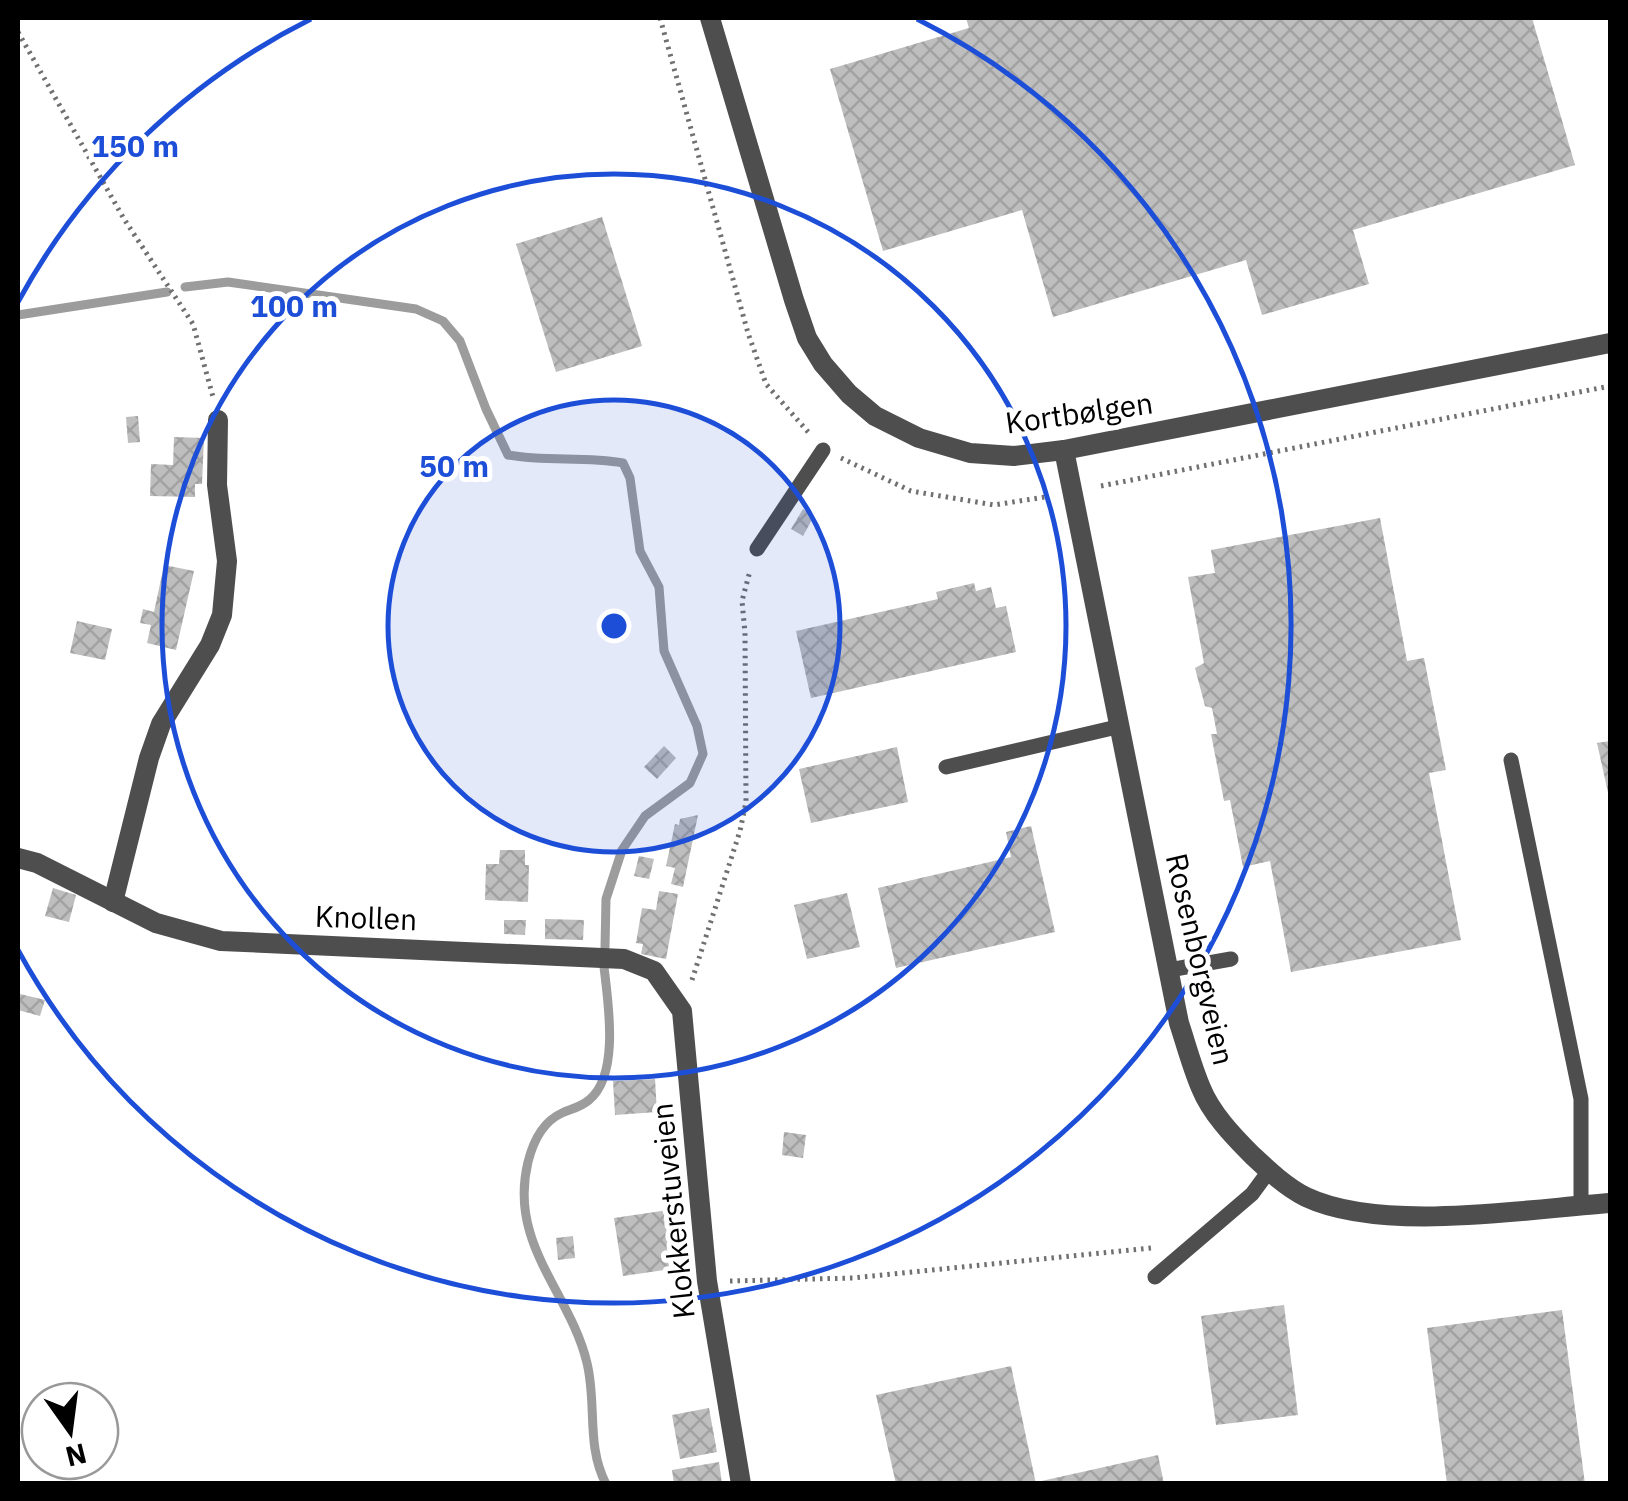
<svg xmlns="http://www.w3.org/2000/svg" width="1628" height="1501" font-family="'IBM Plex Sans',sans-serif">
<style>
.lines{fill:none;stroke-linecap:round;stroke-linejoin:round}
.stream{stroke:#9c9c9c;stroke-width:9}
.building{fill:url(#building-cross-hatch)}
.path{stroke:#707070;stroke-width:5;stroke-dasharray:2.5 5;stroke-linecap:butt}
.lane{stroke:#4e4e4e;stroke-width:15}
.street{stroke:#4e4e4e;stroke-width:20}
.ring{fill:none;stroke:#1d4ed8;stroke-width:5}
.labels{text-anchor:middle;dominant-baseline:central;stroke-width:10;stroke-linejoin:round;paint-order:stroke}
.street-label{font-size:30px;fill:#000;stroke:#fff}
.centre{fill:#1d4ed8;stroke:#fff;stroke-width:5}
.ring-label{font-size:30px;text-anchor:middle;font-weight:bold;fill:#1d4ed8;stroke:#fff;stroke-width:10;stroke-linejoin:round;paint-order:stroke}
</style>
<defs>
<pattern id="building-cross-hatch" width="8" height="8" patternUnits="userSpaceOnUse" patternTransform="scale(2.5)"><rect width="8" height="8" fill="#bebebe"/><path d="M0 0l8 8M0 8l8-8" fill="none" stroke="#a2a2a2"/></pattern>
</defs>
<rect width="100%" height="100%" fill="#fff"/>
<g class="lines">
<g class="stream">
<path d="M185,287L228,282L416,309L443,321L460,341L486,409L508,455C546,462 585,456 623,463L630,478L640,551L659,587L664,651L697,726L703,754L690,783L645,816L622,850L606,899L605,947"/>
<polyline points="18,315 167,292"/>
<path d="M604,967C608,1002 620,1075 589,1100C581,1107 571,1109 562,1113C542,1122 533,1142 528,1162C508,1244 570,1292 587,1363C597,1404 586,1446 606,1484"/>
</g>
</g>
<g class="building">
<polygon points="966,18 1532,18 1575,165 1353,230 1369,284 1262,315 1246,260 1053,317 1022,210 883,251 830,69 969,28"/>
<polygon points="602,217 642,346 556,372 516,244"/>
<polygon points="138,416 140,442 128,443 126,417"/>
<polygon points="174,437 204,438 202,484 195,484 195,497 150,496 151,464 173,465"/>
<polygon points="803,509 814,516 803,536 791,529"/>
<polygon points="1380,518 1407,661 1424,658 1446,770 1429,773 1461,940 1291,972 1270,861 1243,867 1230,800 1224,801 1211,734 1217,734 1212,708 1205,706 1195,668 1204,663 1188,577 1215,573 1211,550"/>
<polygon points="164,565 194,571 176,650 147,643 151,625 140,623 143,609 154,612"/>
<polygon points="974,583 976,591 991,587 996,608 1006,606 1016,652 811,698 796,631 938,599 936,592"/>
<polygon points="77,621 112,629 105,660 70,653"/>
<polygon points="1610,741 1610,796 1609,797 1597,743"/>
<polygon points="664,746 676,758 657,779 644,767"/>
<polygon points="897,747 908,802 811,823 799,769"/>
<polygon points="698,815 683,887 671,884 675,868 666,866 675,824 679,825 680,819"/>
<polygon points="1031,826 1055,932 896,968 878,888 1011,857 1006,832"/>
<polygon points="500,850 525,850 525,865 529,865 528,902 485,900 486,864 499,864"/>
<polygon points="639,856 654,859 649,879 634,876"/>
<polygon points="53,888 76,895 69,922 45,916"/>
<polygon points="659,891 678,894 666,959 641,954 643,944 636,943 642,908 656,910"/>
<polygon points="847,893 860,947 807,959 794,905"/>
<polygon points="545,919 584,920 583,940 545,939"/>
<polygon points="504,920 526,920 525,935 504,934"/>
<polygon points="20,994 45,1000 40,1016 18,1010"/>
<polygon points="655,1079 657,1112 615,1115 613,1081"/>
<polygon points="784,1132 806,1135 803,1158 782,1155"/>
<polygon points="675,1209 685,1267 623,1276 614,1218"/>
<polygon points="573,1236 575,1258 558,1260 556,1238"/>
<polygon points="1284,1305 1298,1415 1216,1425 1201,1316"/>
<polygon points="1562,1310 1585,1484 1447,1484 1427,1328"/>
<polygon points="1011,1366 1036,1484 896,1484 876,1395"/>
<polygon points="709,1408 717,1452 680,1459 672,1415"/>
<polygon points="1158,1455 1164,1484 1037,1484 1037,1482"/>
<polygon points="719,1462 722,1484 674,1484 672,1470"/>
</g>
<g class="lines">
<g class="path">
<polyline points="660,18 748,333 766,384 809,433"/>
<polyline points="18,32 124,219 193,324 213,397"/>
<polyline points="841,458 911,491 994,505 1045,497"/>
<polyline points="1101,486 1610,386"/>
<polyline points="692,980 740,831 746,802 745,633 742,601 750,571"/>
<polyline points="730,1281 853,1278 1152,1248"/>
</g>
<g class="lane">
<polyline points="757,549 823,450"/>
<polyline points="1511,760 1581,1099 1581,1205"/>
<polyline points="946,767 1121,726"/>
<polyline points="1169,970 1231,959"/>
<polyline points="1155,1277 1252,1194 1269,1171"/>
</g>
<g class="street">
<polyline points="710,18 794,300 807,338 823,364 849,394 875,416 919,438 970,453 1014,456 1064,450 1610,343"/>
<path d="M1064,450L1179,1023C1186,1044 1192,1067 1201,1088C1211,1113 1233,1136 1252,1155C1268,1170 1286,1187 1306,1197C1382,1233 1527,1209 1610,1203"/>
<polyline points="18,858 37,863 156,923 221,941 624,959 654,971 682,1011 707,1281 741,1484"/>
<polyline points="113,902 149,758 161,724 210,645 222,615 227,561 217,485 218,420"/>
</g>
</g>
<circle cx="614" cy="626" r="226" fill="#1d4ed8" fill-opacity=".12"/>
<g class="ring">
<circle cx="614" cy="626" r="226"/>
<circle cx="614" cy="626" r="452"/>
<path d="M18 302A678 678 0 0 1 311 19M917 19A678 678 0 1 1 18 950"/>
</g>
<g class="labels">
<g class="street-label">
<text transform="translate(1079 412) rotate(-8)">Kortbølgen</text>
<text transform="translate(366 917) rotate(2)">Knollen</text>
<text transform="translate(1201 959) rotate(77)">Rosenborgveien</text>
<text transform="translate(672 1211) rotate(-96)">Klokkerstuveien</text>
</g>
</g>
<circle cx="614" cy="626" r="15" class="centre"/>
<g class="ring-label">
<text x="135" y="157">150 m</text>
<text x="294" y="317">100 m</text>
<text x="454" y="477">50 m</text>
</g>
<rect width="1628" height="1501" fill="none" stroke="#000000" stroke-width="40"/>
<g transform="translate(70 1431) rotate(166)"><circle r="48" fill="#ffffff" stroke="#999999" stroke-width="2.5"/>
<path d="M0-8L18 38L0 25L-18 38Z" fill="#000000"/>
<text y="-15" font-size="28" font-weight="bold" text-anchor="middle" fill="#000000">N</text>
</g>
</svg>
